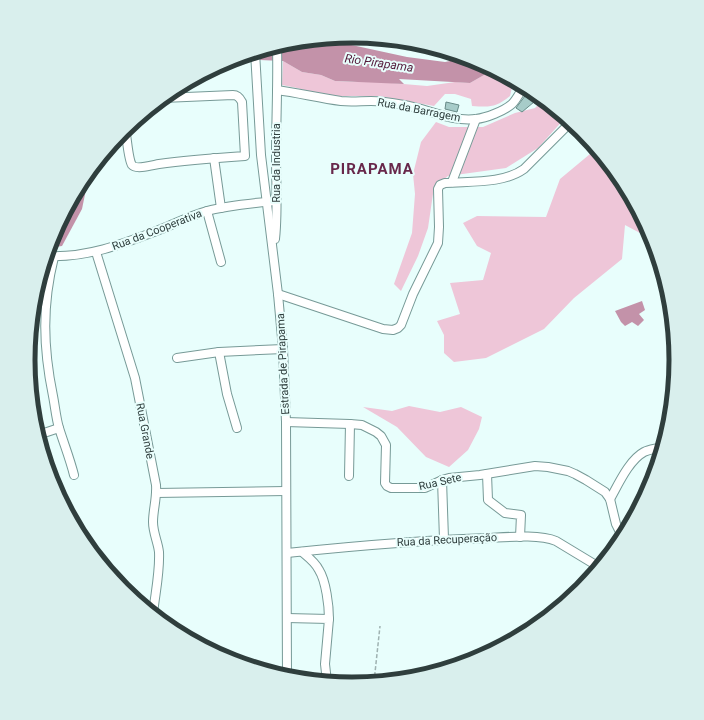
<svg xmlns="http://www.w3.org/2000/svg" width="704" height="720" font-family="Roboto,sans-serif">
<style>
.green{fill:#eec6d8}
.water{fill:#c392a9}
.building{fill:#a7ccc9;stroke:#688b88}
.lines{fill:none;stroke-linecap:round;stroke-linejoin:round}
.minor-casing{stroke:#779a97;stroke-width:10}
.path{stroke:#9fb2b1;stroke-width:1.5;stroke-dasharray:4 2;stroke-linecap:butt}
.minor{stroke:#fff;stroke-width:8}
.labels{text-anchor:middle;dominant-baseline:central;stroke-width:4;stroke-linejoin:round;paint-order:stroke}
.street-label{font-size:11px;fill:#2f3e3d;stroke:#e8fefc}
.water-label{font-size:12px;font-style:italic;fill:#521738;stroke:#e8fefc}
.district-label{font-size:15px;font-weight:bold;letter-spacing:1px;fill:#68284b;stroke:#e8fefc}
.rim{fill:none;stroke:#2f3e3d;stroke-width:5}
</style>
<rect width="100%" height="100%" fill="#e8fefc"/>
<g class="green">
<path d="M283,61L302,72L321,75L335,81L353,82H380L427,86L455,82L470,83L484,75L488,67L514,81L513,83L510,96C495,108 490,107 472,106L471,99L455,94H445L434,106L379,96H339L315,93L297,88L282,85Z"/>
<polygon points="543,100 565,118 538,148 506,168 448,176 434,187 428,228 418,256 401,291 394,284 412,233 415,194 413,174 421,142 436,122 449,127 483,127 515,113 535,108"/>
<polygon points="596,149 622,180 651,236 653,240 625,225 622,259 574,298 544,329 486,358 454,362 444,353 444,335 437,321 460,314 450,283 483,280 491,253 477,246 463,223 477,216 546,217 560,179"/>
<polygon points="409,406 440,412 461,407 482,417 479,429 468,450 449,467 426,457 397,427 363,407 392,411"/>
</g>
<g class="water">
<polygon points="324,39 407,57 445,62 466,58 476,61 488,67 484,75 470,83 399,79 404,84 335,81 321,75 302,72 283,61 234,59 289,42"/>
<polygon points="90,170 82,209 62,246 49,248 53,236 83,180"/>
<polygon points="642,301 645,310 639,314 644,320 638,326 632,322 625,326 621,322 615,311"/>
</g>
<g class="building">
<polygon points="525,96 534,102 522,112 516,108"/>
<polygon points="446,102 459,105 457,112 445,109"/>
</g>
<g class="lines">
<g class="minor-casing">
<g id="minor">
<polyline points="255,52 261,155 278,294 283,349 286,422 287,677"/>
<path d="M277,90C299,93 319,98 341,101C351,102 361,101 371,101C382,101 393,103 404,105C428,109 451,122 476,119C486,118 504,111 512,104C517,99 520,92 524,86"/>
<path d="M125,129C127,136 128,159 132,165C136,170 153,165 159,164C187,160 216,158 245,156L242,102C240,98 238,95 233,95L163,98"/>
<polyline points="214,158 221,208"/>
<polyline points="452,182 476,119"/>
<polyline points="207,211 221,262"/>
<path d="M275,239C278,212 276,183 276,156C276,119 278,83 277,46"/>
<path d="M96,252L135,378L156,485C157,498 153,510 153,522C153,533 158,542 159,552C160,573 155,594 153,614"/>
<path d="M47,256C89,258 125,243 164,228C178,222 192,215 207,211C229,205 253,203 276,201"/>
<path d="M54,257C42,305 43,347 53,396C55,406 56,418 59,428C64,444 70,459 74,475"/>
<path d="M278,294L383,329L393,330L398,328L401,325L413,294L438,243L439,227L438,189L440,185L445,183C470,181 503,184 524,169L571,122"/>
<polyline points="219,352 227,394 237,428"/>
<polyline points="177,358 219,352 283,349"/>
<polyline points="286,422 350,424 362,425 376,432 381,436 386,445 385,483 387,486 391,488 425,488 442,480 449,478 480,475 535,466 548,467 568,471 575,474 586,480 605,492 610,499 616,524 619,530 624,535"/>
<polyline points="38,435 59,428"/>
<polyline points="487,474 488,500 505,513 521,515 520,537"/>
<polyline points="349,476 350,424"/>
<polyline points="442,480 444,539"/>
<polyline points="156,493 286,491"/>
<path d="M610,499C618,485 629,460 644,452C650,449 656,449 662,447"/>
<path d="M302,552C308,557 315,562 319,570C326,581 329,606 329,619"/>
<path d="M287,553C354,546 422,540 490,538C508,537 540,534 556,541L599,567"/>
<polyline points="287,618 329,619 325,664 327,682"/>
<polyline points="454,665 454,666"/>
</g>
</g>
<polyline class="path" points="374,682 380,626"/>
<use href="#minor" class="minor"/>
</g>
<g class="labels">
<g class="street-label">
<text transform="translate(419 110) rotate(11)">Rua da Barragem</text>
<text transform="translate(276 163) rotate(-90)">Rua da Industria</text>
<text transform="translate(157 230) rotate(-21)">Rua da Cooperativa</text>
<text transform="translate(283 364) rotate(-93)">Estrada de Pirapama</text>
<text transform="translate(145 431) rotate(79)">Rua Grande</text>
<text transform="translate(440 482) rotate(-13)">Rua Sete</text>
<text transform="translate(447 540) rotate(-3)">Rua da Recuperação</text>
</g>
<g class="water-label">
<text transform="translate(379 63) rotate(8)">Rio Pirapama</text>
</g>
<g class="district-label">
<text x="372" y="169">PIRAPAMA</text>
</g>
</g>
<path d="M0 0H704V720H0ZM35 360a317 317 0 1 1 634 0a317 317 0 1 1-634 0Z" fill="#d9efed" fill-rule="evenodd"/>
<path class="rim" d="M35 360a317 317 0 1 1 634 0a317 317 0 1 1-634 0Z"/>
</svg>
